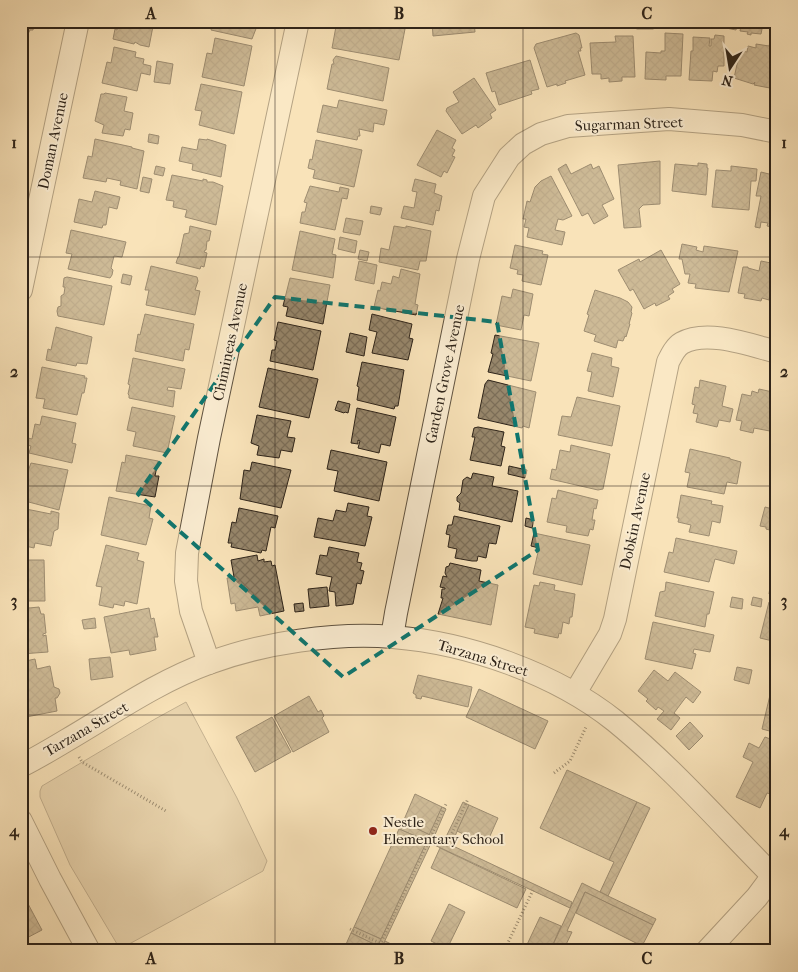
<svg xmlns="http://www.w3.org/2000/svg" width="798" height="972" font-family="'IM FELL French Canon',serif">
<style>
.green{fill:#d6c29e;stroke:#82725c}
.building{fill:url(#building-cross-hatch);stroke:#2d2319}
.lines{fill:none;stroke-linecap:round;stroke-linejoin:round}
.minor-casing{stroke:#605341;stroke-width:24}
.path{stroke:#2d2319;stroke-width:3;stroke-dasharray:1 2.5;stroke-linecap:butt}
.minor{stroke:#fbedd2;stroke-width:22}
.marked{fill:none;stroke:#0f766e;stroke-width:4;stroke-dasharray:10 6;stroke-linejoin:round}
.grid{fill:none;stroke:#2d2319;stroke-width:1;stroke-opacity:0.55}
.poi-dot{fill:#8f2418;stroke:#fbedd2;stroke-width:2}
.labels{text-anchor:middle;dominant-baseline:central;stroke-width:4;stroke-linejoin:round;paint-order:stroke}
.street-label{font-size:15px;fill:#2d2319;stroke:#fbedd2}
.poi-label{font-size:15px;fill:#2d2319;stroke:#fbedd2;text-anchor:start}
.neatline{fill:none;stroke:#2d2319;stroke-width:2}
.grid-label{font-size:16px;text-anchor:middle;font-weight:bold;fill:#2d2319}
</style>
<defs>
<pattern id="building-cross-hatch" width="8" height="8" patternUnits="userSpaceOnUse" patternTransform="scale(1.25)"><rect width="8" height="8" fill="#97876c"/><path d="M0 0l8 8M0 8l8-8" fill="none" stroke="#7c6e58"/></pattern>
</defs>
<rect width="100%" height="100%" fill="#f9e3b9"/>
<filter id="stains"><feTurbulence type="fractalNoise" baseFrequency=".004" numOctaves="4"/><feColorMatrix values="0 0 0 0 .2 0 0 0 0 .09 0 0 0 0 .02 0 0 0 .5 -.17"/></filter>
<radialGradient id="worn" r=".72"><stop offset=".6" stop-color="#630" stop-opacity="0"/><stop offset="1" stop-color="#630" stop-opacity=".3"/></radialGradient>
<polygon class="green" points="186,702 237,798 267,861 263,871 120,949 70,865 40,797 40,791 42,786 155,719"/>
<g class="building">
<polygon points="21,21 35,21 33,30 30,30 28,34 27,34 25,44 21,43"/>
<polygon points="116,21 154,21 149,47 140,45 135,42 134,44 113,39 115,29 117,30 118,26 115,26"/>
<polygon points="213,21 259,21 252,39 211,30"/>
<polygon points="337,21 378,21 398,25 398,27 405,29 399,60 332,48"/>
<polygon points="432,21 474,21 475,32 433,36"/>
<rect x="637" y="21" width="16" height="8"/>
<polygon points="717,21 738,21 736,30 716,26"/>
<polygon points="742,21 760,22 758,28 762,29 761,34 751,33 751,35 747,34 748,32 740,31"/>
<polygon points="773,30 777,31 775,89 754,85 755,82 753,84 734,78 740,51 747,52 748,46 756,48 756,44 769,46"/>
<polygon points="576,33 579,35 582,48 580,48 581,51 578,51 585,75 565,81 566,83 557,86 557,84 547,87 534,48 536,44"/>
<polygon points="665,33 683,34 681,76 666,76 666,80 645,79 646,52 661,53 661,51 665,51"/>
<polygon points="715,35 724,36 724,66 718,66 717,72 713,71 712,81 689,80 691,51 693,51 693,37 710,38 709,46 711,46 711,39 714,39"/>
<polygon points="615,36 633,36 635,77 622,77 622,81 609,82 609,78 601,79 601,74 592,74 590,43 616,42"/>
<polygon points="215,38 252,46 244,86 202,77 207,53 212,54"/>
<polygon points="114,47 136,52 135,57 144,59 143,64 151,66 150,75 141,73 137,91 102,83 107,62 111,63"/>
<polygon points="336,56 389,68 383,101 327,89 332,64 334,64 333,60"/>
<polygon points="530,60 539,89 531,91 532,94 499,105 495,91 492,92 486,73"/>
<polygon points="157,61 173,64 170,84 154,82"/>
<polygon points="474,78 496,110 490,114 492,118 478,128 476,125 462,134 446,111 447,108 459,102 453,92"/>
<polygon points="201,84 242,92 234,134 199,125 202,111 195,110"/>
<polygon points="105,93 127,97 124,111 133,113 130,130 125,129 123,136 102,133 104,125 95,121 101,94 104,94"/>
<polygon points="339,100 387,110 384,125 374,123 373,132 359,129 360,136 358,136 357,140 317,132 323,105 337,108"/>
<polygon points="437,130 456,140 452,148 455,150 452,156 455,157 447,173 444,171 441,177 417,165"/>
<polygon points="149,134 159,136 158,144 148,142"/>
<polygon points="95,139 132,147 132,148 144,151 137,189 120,185 121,181 107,178 106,182 83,178 88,156 92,157"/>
<polygon points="199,139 207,140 207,139 226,145 221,177 192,170 193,164 179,161 182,147 197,150"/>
<polygon points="316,140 362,150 354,187 313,178 315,170 308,168 310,159 312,160"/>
<polygon points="660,161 660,204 643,205 639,209 641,227 624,228 618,165"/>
<polygon points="698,163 707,164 707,168 708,168 706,195 672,191 675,164 698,166"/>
<polygon points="566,164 571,174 591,164 593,169 599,166 614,199 602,205 608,216 594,224 588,213 582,216 558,169"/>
<polygon points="156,166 165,168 163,176 154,174"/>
<polygon points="731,166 757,169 756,181 751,181 749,210 712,207 716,170 731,171"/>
<polygon points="761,172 777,176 777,228 767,226 768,223 761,222 760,228 755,227 761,196 756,196"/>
<polygon points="172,175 203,181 203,179 207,180 207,182 213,182 223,186 216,225 185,217 187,210 173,207 174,201 166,200"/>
<polygon points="551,176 572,216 563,220 558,219 555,230 565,232 562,245 527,237 529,228 524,227 526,219 523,219 527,201 530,202 535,187 541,181"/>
<polygon points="143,177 152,179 149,193 140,191"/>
<polygon points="415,179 436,184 434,193 442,196 439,211 436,210 433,225 401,218 404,206 414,208 417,192 412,191"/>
<polygon points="310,186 339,192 340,187 349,189 347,199 342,198 335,230 300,223 302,212 305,212 307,203 304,202"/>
<polygon points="95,191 120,197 117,209 109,207 106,225 103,225 102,228 74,222 79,199 92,202"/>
<polygon points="371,206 382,208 380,215 370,213"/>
<polygon points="346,218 363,221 360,235 343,232"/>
<polygon points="190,226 211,231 209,241 207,241 206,250 205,250 204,252 207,253 204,267 201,266 200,269 176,263 178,257 179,257 184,234 189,233"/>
<polygon points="394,226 406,228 406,226 431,231 426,261 420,261 418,270 379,262 381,248 389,250"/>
<polygon points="71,230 126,242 122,257 114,256 111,268 113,270 112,275 110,278 68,269 72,254 66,253"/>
<polygon points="300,231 335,239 332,254 336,255 333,278 292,270"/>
<polygon points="340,237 357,241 355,253 338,249"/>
<polygon points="682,244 697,247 696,250 703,252 704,246 738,251 729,292 695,288 696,284 688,283 690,274 685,274 682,259 679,259"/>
<polygon points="515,245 543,251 542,254 548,255 541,285 522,281 523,275 517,274 518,270 510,268"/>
<polygon points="360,250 369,252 367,261 358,259"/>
<polygon points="661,250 680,284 672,289 674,292 668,296 670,299 656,306 655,303 644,309 633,289 630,291 618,270 639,259 640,262"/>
<polygon points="359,261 377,265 374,284 355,280"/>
<polygon points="761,261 776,264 774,274 777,275 777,297 770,295 769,300 762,298 761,301 744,298 745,294 738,293 743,267 748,267 748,268 759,271"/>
<polygon points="151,266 197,277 198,281 195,290 200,291 195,315 146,305 149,290 145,290"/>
<polygon points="401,269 420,274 415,304 418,305 416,315 374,307 378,290 380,291 382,282 391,284 393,276 399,278"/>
<polygon points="123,274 132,276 130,285 121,283"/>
<polygon points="67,277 112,286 104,325 58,316 57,311 58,307 61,306 61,296 64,294 65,287 63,287 64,278"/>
<polygon points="290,278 330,285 323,324 286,316 288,307 283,306"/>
<polygon points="513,289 533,294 529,316 524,315 521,330 496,325 502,296 511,298"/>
<polygon points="595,290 620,298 628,302 632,307 631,312 632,313 629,324 630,324 626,337 625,336 623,341 618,340 616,348 594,341 596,335 584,331 589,315 587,314"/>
<polygon points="145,314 194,324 189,350 185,349 183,361 135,351 138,334 140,335"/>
<polygon points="372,314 412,324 409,338 413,339 408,360 372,353 377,332 369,330"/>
<polygon points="278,322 321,331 313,370 270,361 272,350 275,350 277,341 274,340"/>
<polygon points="56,327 92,337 87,364 77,363 76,366 46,360 48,349 51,350"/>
<polygon points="350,333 367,337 364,356 346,352"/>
<polygon points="495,335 539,343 531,381 488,372 493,354 491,353"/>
<polygon points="592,353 612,358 611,366 619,368 613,397 588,391 592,372 587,371"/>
<polygon points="133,358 185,369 181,389 168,387 167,390 175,391 173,407 129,398 129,395 128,394 130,385 128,384"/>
<polygon points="362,362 404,370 398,406 395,406 394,409 357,400 359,387 357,386"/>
<polygon points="42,367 85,376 84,378 87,378 84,393 82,393 77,415 43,408 45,399 36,398"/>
<polygon points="268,368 318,379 309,418 259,407"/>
<polygon points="488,380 536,392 529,428 523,426 522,428 478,418 485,384"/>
<polygon points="700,380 726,386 722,406 733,409 730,422 719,420 717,427 696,422 698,414 693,413 695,405 692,404 695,387 699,388"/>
<polygon points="759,389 777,393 777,423 775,432 754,428 753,433 740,430 742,421 736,420 742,394 751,396 752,391 758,393"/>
<polygon points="577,397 620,406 612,446 558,435 562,416 571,417"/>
<polygon points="338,401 350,404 348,413 345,412 344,413 335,410"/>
<polygon points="132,407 175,416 167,453 133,446 136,432 127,430"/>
<polygon points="357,408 396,417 390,446 381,444 379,453 358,448 360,441 358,440 358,444 351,443"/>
<polygon points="257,415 291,421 287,437 295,438 292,452 281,450 279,458 257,455 259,446 251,443"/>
<polygon points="42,416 76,423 72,443 76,444 72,463 29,453 31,446 27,445 28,438 32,439 35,424 40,425"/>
<polygon points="478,427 504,432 501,446 505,447 501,466 470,460 475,437 472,437 474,428"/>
<polygon points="571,445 610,454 603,489 598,490 550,479 552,469 556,470 560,450 570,452"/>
<polygon points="690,449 730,458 730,459 741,462 737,484 727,482 724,494 687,487 690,473 685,472"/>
<polygon points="331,450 387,462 379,501 334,491 338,471 327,469"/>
<polygon points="126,455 158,461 155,476 159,476 155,497 116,491 122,462 125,463"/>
<polygon points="252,462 291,470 281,508 240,499 244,470 250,471"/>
<polygon points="31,463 68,470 59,510 21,500 21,487 24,473 27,474"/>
<polygon points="509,466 527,470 525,478 508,474"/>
<polygon points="473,473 494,477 492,486 518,491 512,522 459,510 460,503 457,501 457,497 461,493 463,480 467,477 471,479"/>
<polygon points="558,490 598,500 596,509 594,508 592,520 595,520 593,530 590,529 588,536 566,532 567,526 547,522 552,498 556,499"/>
<polygon points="681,495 712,501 711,504 723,506 720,523 712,521 709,536 689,532 691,525 678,522 679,518 677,518"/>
<polygon points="109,497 151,506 149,518 153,519 146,545 101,535"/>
<polygon points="348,503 369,507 367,516 372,517 365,546 314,537 318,518 333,521 336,510 346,512"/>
<polygon points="765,507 777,510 777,529 774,529 773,531 766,529 766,527 760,526"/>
<polygon points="21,508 51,514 51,511 59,513 58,529 54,531 51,546 35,543 34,548 21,545"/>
<polygon points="239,508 278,516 275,528 271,527 266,551 262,550 261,553 231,547 232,543 228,543 232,522 236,523"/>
<polygon points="454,516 500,526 496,544 489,543 486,558 478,556 477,561 472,561 455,558 457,549 448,547 450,535 446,534 448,525 452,525"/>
<polygon points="526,518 534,520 532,528 525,526"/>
<polygon points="534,533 590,545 582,585 533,574 539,548 531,546"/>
<polygon points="676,538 737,551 734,564 715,559 709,582 664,572 669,552 673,553"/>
<polygon points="106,545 139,553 137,560 144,562 137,604 125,601 124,606 114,604 113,608 99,605 102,587 96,586"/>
<polygon points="329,547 359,553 357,562 362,563 360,570 364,571 361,584 357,583 353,604 336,606 335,592 329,591 332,577 316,574 320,555 327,556"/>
<polygon points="257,555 258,561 264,559 264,562 271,561 272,566 275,565 284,611 260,616 258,607 236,611 235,603 231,604 227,578 234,577 231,560"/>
<polygon points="21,560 44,560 45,601 21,601"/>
<polygon points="450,563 481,570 479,581 498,585 491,625 438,614 443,598 441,598 442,589 445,589 445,588 440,587 443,576 447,577 445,573 446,567 449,566"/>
<polygon points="771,580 777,582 777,596 769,594"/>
<polygon points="540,582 555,585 554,590 575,594 572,617 570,617 569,624 563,622 561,634 559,633 558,638 534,633 535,629 525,627 534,585 539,586"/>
<polygon points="666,582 714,592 709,614 707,614 705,627 655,616 660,592 665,591"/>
<polygon points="327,587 329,606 310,608 308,589"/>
<polygon points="732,597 743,599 742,609 730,607"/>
<polygon points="753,597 762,599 761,607 751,605"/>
<polygon points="769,602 777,604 777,642 760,638"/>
<polygon points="303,603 304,611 295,612 294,604"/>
<polygon points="21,606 28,606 29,608 39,607 41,614 44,614 46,633 43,634 43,636 46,635 48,652 21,654"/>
<polygon points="149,608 151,619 154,618 158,637 154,637 156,650 130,655 129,650 111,653 104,617"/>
<polygon points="95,618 96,628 84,629 82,620"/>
<polygon points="653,622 714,635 710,652 694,649 693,653 696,654 692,669 645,659"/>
<polygon points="110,657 113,677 91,680 89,659"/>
<polygon points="35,659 37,669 50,666 54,687 59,689 60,693 57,698 55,698 57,711 21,718 21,662"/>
<polygon points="737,667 752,670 749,684 734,680"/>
<polygon points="654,670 668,681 675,672 701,692 693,703 686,697 674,713 680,718 671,730 657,719 664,711 658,707 656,710 646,701 648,699 638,691"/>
<polygon points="418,675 472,687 468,707 422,696 421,699 416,698 416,695 413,693"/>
<polygon points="479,689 548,721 535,749 466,717"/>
<polygon points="770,695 777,696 777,733 762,729"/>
<polygon points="309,696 318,712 321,710 324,716 322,718 329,732 293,752 274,716"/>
<polygon points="272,717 291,752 255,772 236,737"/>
<polygon points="690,722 703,736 689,750 676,736"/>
<polygon points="765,737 773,740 773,739 777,740 777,782 771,794 767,793 760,808 736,797 753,762 743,757 749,743 759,748"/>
<polygon points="567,770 637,802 609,860 540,828"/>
<polygon points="415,794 442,807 430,835 403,822"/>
<polygon points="463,802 469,805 451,845 444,841"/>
<polygon points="637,802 650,808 608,896 600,892 614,862 609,860"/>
<polygon points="469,805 498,818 486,845 457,831"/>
<polygon points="442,807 446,809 434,837 380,951 375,951"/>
<polygon points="403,822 430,835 427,841 399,829"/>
<polygon points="399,829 427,841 381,939 354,927"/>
<polygon points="434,837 572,902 570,908 430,843"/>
<polygon points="440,848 526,889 517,908 431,868"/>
<polygon points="582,883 608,896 656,919 653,925 585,892 567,931 572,932 563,951 550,951"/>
<polygon points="585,892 653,925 642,946 576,913"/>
<polygon points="26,900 42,930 21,941 21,903"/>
<polygon points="449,904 465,912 447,949 431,941"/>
<polygon points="540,917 561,926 550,951 524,951"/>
<polygon points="354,927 381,939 378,946 351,933"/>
<polygon points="351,933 378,946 375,951 343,951"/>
<polygon points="385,941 405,951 392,951 382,947"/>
</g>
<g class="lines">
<g class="minor-casing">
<g id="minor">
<polyline points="21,290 78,21"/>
<polyline points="392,637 396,613 468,259 484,196 509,157 523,144 541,134 568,126 669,119 742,125 777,132"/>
<polyline points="209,663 191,611 186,581 187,553 209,438 298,21"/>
<path d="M575,693L610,634L615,619L668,362C671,356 675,347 682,343C707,329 750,345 777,352"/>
<path d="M21,766C37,758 52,749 67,740C113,713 159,681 209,663C262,643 336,632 393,637C469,643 556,674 615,721C674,769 724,827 777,880"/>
<polyline points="21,821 50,879 89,951"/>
<polyline points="707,951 757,897 777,870"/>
</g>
</g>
<g class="path">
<polyline points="79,757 82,762 166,811"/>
<polyline points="554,773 570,761 586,727"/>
<polyline points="446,846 468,799"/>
<polyline points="350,929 397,951"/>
<polyline points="377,951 446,804"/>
<polyline points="504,951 534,888"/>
</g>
<use href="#minor" class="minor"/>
</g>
<path d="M0 0H798V972H0ZM275,297L497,322L538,550L343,677L138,494Z" fill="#f9e3b9" fill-opacity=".55" fill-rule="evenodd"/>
<path class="marked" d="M275,297L497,322L538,550L343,677L138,494Z"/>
<path class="grid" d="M275,21V951M523,21V951M21,257H777M21,486H777M21,715H777"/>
<circle class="poi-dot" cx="373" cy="831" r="5"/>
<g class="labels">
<g class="street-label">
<text transform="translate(629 124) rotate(-2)">Sugarman Street</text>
<text transform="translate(53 141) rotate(-78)">Doman Avenue</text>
<text transform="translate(230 342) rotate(-78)">Chimineas Avenue</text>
<text transform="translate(445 374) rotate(-78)">Garden Grove Avenue</text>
<text transform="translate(635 521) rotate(-78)">Dobkin Avenue</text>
<text transform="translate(483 658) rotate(17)">Tarzana Street</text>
<text transform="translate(86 729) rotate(-30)">Tarzana Street</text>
</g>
<g class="poi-label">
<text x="383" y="822">Nestle<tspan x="383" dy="17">Elementary School</tspan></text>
</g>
</g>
<rect width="798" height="972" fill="none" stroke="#f9e3b9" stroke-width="55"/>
<g transform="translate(730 68) rotate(192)" stroke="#fbedd2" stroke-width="4" paint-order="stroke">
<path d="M0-4L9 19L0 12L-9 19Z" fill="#2d2319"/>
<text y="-8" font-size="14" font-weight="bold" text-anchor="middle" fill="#2d2319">N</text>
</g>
<rect x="28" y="28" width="742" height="916" class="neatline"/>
<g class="grid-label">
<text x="151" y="19">A</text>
<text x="399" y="19">B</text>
<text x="647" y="19">C</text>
<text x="14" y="148">1</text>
<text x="784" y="148">1</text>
<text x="14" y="377">2</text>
<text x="784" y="377">2</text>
<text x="14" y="606">3</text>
<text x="784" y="606">3</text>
<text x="14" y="836">4</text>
<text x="784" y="836">4</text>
<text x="151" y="964">A</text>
<text x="399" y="964">B</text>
<text x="647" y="964">C</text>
</g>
<rect width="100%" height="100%" filter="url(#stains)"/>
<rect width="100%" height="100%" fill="url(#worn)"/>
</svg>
